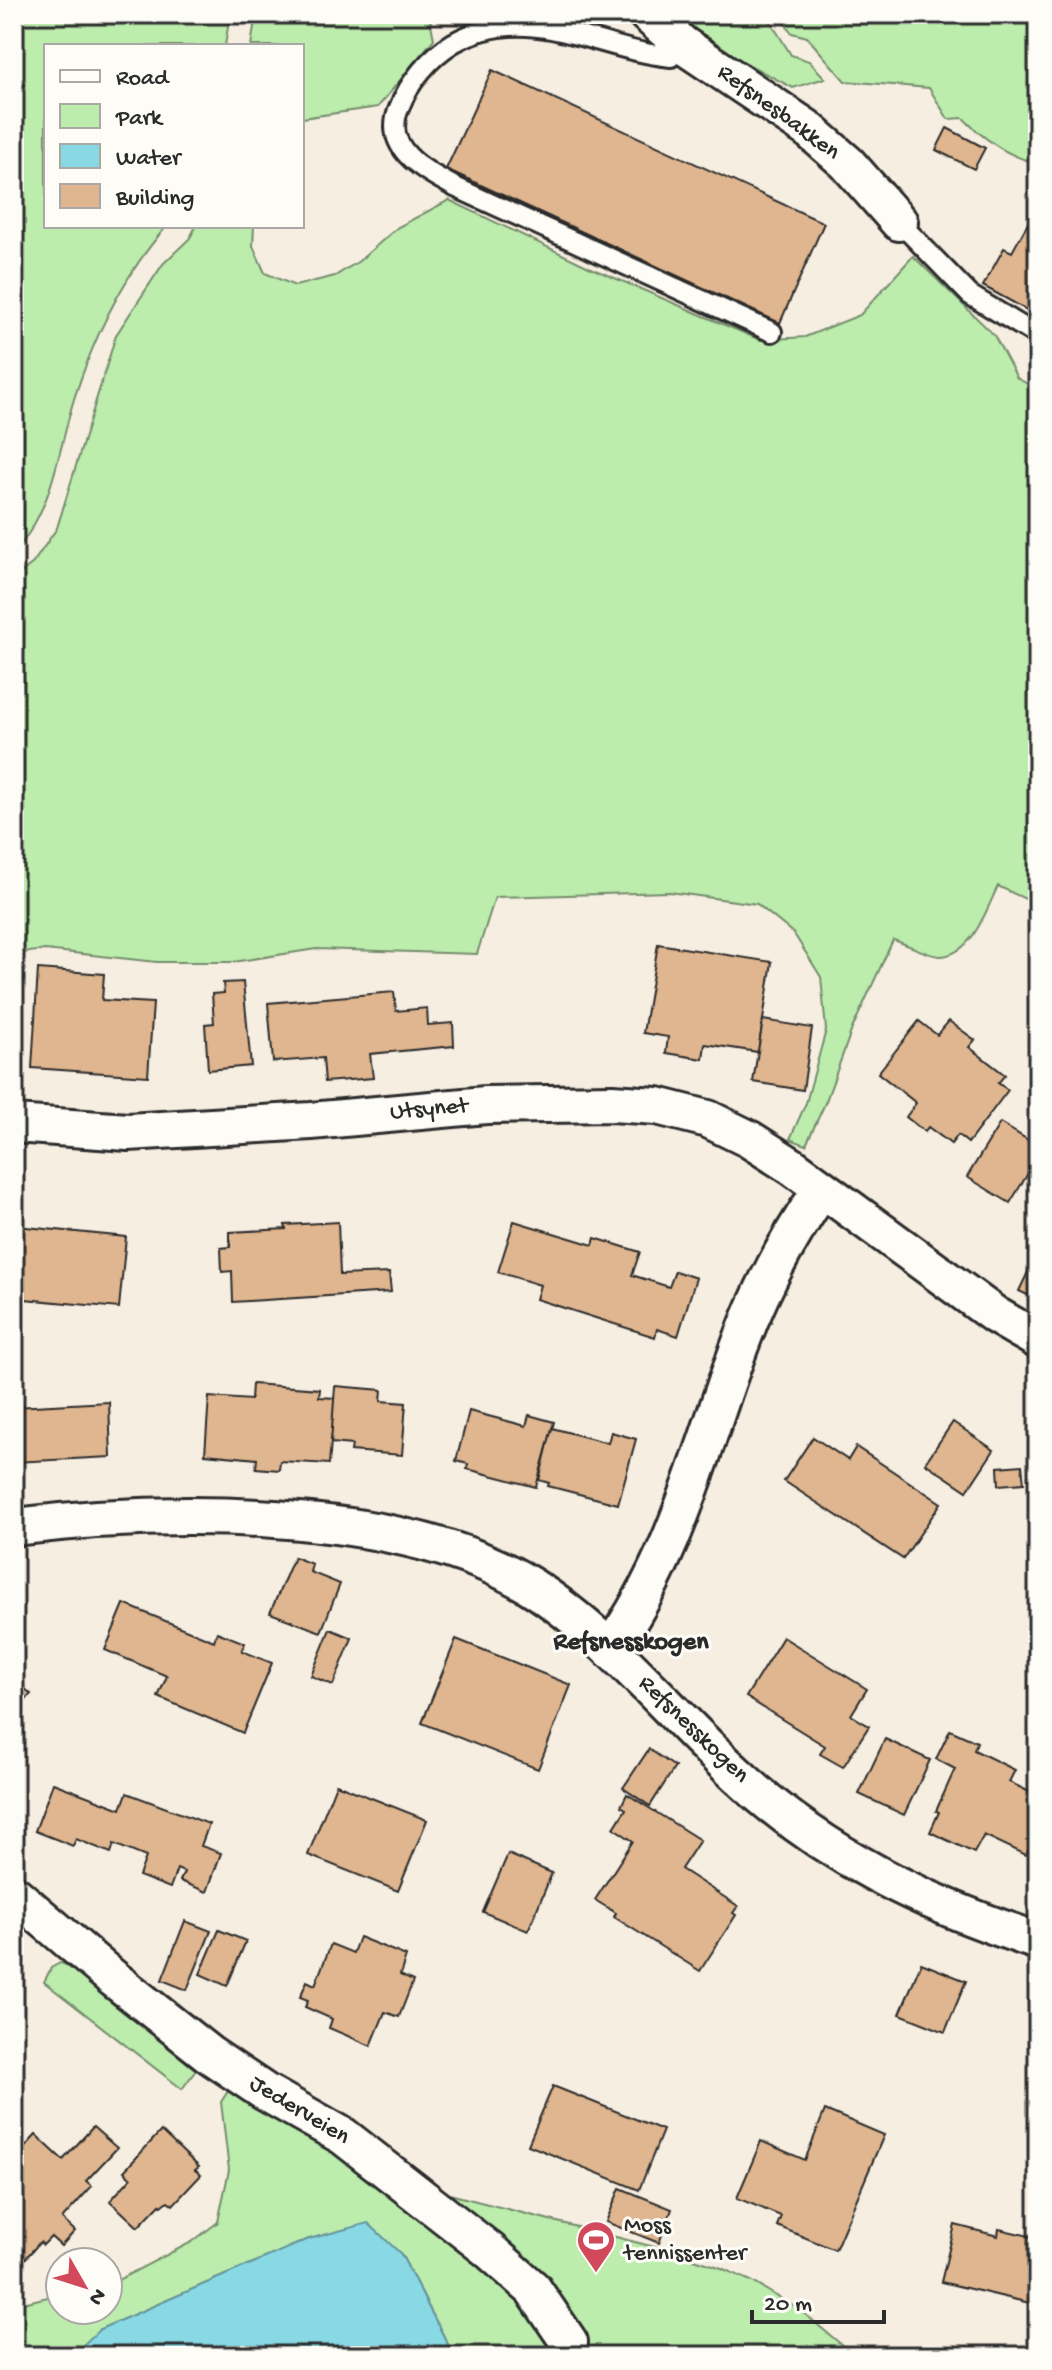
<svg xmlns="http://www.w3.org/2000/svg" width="1052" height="2370" font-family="'Gochi Hand',sans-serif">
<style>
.green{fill:#bcedad;stroke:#748c6c;stroke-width:2}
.water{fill:#89d9e5;stroke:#63939b;stroke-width:2}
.building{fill:#dfb68f;stroke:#2b2b2b;stroke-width:2}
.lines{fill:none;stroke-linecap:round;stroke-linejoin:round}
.lane-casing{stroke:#2b2b2b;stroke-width:24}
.street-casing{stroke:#2b2b2b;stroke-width:42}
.lane{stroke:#fdfcf7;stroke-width:18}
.street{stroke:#fdfcf7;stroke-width:36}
.labels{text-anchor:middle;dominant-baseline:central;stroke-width:6;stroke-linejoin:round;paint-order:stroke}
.street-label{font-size:24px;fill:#2b2b2b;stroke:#fdfcf7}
.poi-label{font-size:24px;fill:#2b2b2b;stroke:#fdfcf7;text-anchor:start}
.neighbourhood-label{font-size:26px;font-weight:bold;fill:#2b2b2b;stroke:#fdfcf7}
</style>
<rect width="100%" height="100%" fill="#f7eee2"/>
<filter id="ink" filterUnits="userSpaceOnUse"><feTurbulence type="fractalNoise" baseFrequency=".0125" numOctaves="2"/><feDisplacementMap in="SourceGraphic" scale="16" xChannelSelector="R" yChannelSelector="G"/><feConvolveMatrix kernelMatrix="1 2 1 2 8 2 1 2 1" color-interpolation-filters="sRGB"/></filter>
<g filter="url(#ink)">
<g class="green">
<path d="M14,14H230L225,46H46V226H167C123,275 94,337 74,399C58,451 53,511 14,552Z"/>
<polygon points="256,14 429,14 434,39 378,107 302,118 302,46 251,46"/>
<polygon points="697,14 766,14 791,55 809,61 825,78 793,88 712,45 687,27"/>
<path d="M778,14H1038V163C1010,158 983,138 963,118L948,119L929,88L845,81L807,37L792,33Z"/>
<path d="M449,200L589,267L760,340L805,337L860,315L913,256L994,335L1017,378L1038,390V905L998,886C986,910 973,954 941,956C930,957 905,943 893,940L852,1029L826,1101L806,1145L790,1139L806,1103L826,1030L821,977L794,934L757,904L669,892L495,897L477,954L316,949L233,962H157L45,950L21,953L14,963V578L33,563L57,528L116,335L163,264L190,238L196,226H254L253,246L265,273L295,286L335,276L359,261L398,227Z"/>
<polygon points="60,1963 70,1966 196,2070 182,2089 44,1982 51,1968"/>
<polygon points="232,2085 340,2144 432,2218 449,2194 666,2250 719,2267 751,2281 800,2310 855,2356 454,2356 401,2254 309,2239 100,2329 77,2356 14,2356 14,2301 19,2304 60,2294 60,2310 108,2310 108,2285 192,2242 218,2222 229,2170 221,2102"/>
</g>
<polygon class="water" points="368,2223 401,2254 454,2356 77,2356 83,2345 100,2329 309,2239"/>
<g class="building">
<polygon points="492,70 824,223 780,323 446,169"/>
<polygon points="947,128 985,148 974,169 936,150"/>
<polygon points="1037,207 1038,208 1038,316 983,286 1004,248 1012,252"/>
<polygon points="658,944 772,962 758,1052 705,1044 703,1059 666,1053 668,1037 643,1033"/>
<polygon points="38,969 104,974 102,1000 153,1003 148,1076 32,1068"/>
<polygon points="243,982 251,1066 208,1070 205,1024 214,1023 212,994 224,993 223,983"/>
<polygon points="394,992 396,1011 427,1008 428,1025 453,1023 454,1046 370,1054 373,1078 325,1082 323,1058 273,1062 268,1003"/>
<polygon points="763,1020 812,1028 803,1090 753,1082"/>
<polygon points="919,1021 937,1035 949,1021 975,1040 969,1047 1005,1075 998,1083 1008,1090 968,1143 958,1135 951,1144 928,1127 925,1132 906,1117 916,1103 878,1073"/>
<polygon points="1000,1123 1038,1146 1038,1157 1010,1203 967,1177"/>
<polygon points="514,1221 593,1245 595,1238 640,1252 632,1275 669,1287 675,1271 696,1278 678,1336 657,1329 655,1337 536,1299 540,1285 498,1272"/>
<polygon points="338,1222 340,1275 389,1273 391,1292 233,1302 232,1271 222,1272 221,1248 230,1247 230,1232 286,1229 285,1225"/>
<polygon points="16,1226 126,1237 119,1308 14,1298"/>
<polygon points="1038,1251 1038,1300 1019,1291"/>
<polygon points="252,1384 320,1389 319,1397 335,1398 329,1464 280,1461 279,1470 256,1468 257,1459 205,1454 209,1397 251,1400"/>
<polygon points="335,1386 382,1390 381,1401 406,1403 402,1455 351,1451 352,1445 331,1443"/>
<polygon points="109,1402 111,1457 14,1462 14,1407"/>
<polygon points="469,1411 526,1426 529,1415 554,1422 536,1487 467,1469 468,1464 456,1461"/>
<polygon points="953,1422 994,1450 967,1491 925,1463"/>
<polygon points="552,1428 608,1443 611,1432 636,1439 618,1504 548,1486 549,1483 539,1480"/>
<polygon points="813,1437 848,1460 856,1447 941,1503 903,1559 784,1481"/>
<polygon points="1022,1465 1024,1483 999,1485 998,1467"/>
<polygon points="294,1557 312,1564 310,1572 340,1584 321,1632 270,1613"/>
<polygon points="124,1604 214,1641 217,1632 245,1643 242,1651 272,1663 243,1733 158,1697 167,1676 105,1650"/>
<polygon points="330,1629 352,1638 333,1685 311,1676"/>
<polygon points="783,1637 867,1689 851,1715 869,1726 843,1767 820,1754 825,1746 746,1697"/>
<polygon points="456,1639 571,1685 538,1769 422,1723"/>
<polygon points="14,1679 31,1694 14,1714"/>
<polygon points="950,1730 977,1742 974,1750 1015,1770 1009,1782 1038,1796 1038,1843 1033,1840 1026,1855 984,1835 974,1853 930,1832 939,1812 936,1811 955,1769 936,1759"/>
<polygon points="885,1739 930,1760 904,1815 859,1794"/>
<polygon points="649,1749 675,1767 650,1806 623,1788"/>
<polygon points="53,1783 121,1809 127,1793 209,1824 201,1846 221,1853 207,1892 180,1881 184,1872 177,1869 170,1888 139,1876 146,1857 114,1844 111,1853 76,1839 73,1846 35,1831"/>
<polygon points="336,1784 427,1820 398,1891 308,1855"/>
<polygon points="627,1794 700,1840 681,1869 738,1906 733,1913 736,1915 700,1971 614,1917 616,1913 595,1900 633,1841 614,1828 626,1809 621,1806"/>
<polygon points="508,1854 552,1873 528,1931 483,1912"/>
<polygon points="185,1921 211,1931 187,1990 162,1980"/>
<polygon points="219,1930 246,1941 227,1986 200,1974"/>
<polygon points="359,1937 406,1956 400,1975 413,1981 399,2017 385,2012 371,2046 329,2028 332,2019 305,2007 308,2000 300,1997 307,1981 315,1985 331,1944 353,1953"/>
<polygon points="921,1963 966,1981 945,2032 900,2014"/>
<polygon points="553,2086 663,2130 639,2190 528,2145"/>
<polygon points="825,2110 884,2135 835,2250 777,2226 781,2216 737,2198 761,2141 805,2160"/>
<polygon points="93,2127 117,2148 86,2181 92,2186 62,2219 75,2231 61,2246 51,2237 43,2245 40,2242 24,2260 14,2251 14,2159 36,2135 63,2160"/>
<polygon points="161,2131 199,2167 195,2170 201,2175 173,2205 168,2201 162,2206 160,2204 138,2227 110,2201 131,2178 124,2171"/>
<polygon points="620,2188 672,2209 659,2243 606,2222"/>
<polygon points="955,2225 998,2236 999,2229 1038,2238 1038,2305 941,2282"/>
</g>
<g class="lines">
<g class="lane-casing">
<g id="lane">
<path d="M683,45L671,57C596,50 528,0 453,43C430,57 409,82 399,108C382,149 424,170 455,187L772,332"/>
<polyline points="899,222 970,295 1038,336"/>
</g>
</g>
<g class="street-casing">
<g id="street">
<polyline points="647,14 683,45 808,129 847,163 899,222"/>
<polyline points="14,1124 128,1132 311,1121 486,1105 612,1103 657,1106 708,1119 749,1139 793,1167 995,1315 1038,1340"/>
<path d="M14,1527C162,1509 399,1505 529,1585C606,1633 668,1711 734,1772C822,1855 925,1904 1038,1941"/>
<path d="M610,1649C677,1557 702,1445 742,1340C762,1286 789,1237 822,1189"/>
<polyline points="14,1894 114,1979 210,2055 265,2092 343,2136 489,2250 533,2289 569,2342"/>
</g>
</g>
<use href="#lane" class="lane"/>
<use href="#street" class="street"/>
</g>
</g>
<defs>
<g id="stadium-pin" transform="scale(2)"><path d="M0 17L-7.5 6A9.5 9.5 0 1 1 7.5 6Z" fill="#d1495b" stroke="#fdfcf7"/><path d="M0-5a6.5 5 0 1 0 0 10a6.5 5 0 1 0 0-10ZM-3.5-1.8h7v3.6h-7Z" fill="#fff"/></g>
</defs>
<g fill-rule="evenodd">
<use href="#stadium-pin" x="596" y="2240"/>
</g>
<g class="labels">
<g class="street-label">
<text transform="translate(778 113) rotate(36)">Refsnesbakken</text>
<text transform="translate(429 1110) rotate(-5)">Utsynet</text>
<text transform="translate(693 1730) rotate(44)">Refsnesskogen</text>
<text transform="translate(299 2111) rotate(31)">Jederveien</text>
</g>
<g class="poi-label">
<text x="624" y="2226">Moss<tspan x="624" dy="28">tennissenter</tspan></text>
</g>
<g class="neighbourhood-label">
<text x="631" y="1643">Refsnesskogen</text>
</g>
</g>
<rect width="1052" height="2370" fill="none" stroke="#fdfcf7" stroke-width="48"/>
<rect x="24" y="24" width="1004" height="2322" fill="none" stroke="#2b2b2b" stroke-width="3" filter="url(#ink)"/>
<rect x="44" y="44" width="260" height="184" fill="#fdfcf7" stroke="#a9a8a5" stroke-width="2"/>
<rect x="60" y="70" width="40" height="12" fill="#fdfcf7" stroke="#a9a8a5" stroke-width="2"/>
<text x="116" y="84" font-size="24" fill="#2b2b2b">Road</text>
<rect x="60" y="104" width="40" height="24" fill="#bcedad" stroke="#a9a8a5" stroke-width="2"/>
<text x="116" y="124" font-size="24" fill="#2b2b2b">Park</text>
<rect x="60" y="144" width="40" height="24" fill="#89d9e5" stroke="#a9a8a5" stroke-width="2"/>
<text x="116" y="164" font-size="24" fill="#2b2b2b">Water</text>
<rect x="60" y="184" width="40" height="24" fill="#dfb68f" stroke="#a9a8a5" stroke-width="2"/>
<text x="116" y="204" font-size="24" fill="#2b2b2b">Building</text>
<g transform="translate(84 2286) rotate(129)"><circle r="38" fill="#fdfcf7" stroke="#a9a8a5" stroke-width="2"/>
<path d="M0-6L14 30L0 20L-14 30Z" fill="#d1495b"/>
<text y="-12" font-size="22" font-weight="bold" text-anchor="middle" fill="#2b2b2b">N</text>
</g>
<path d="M752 2310v12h132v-12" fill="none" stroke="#2b2b2b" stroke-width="4"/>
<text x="764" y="2310" font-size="24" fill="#2b2b2b" stroke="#fdfcf7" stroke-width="6" paint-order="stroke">20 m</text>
</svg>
